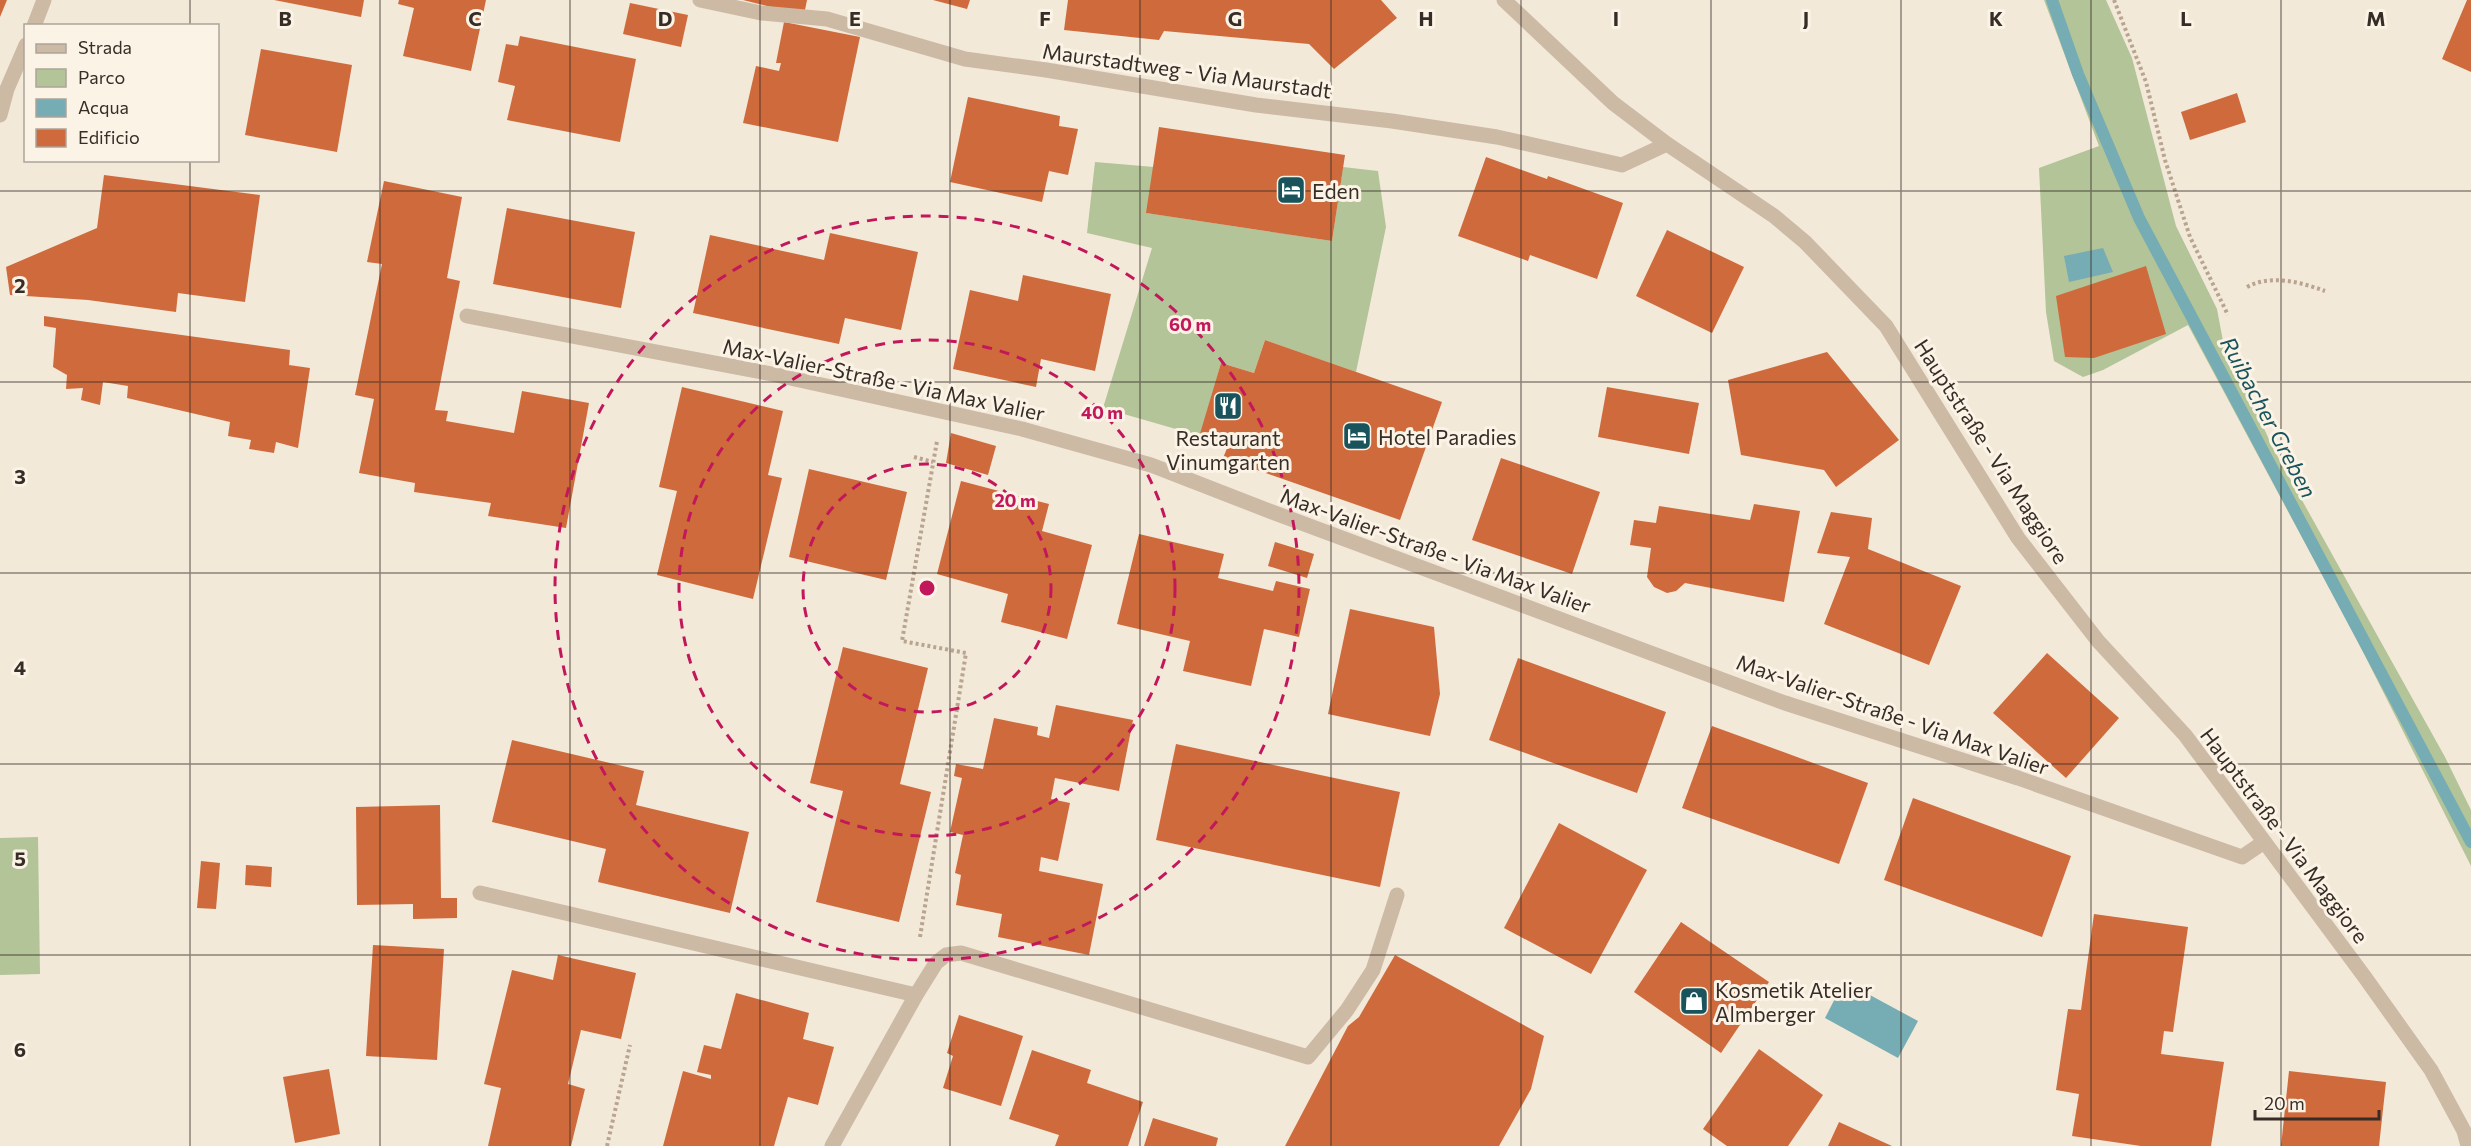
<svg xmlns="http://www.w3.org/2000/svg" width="2471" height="1146" font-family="Commissioner,sans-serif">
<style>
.green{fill:#b2c498}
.water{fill:#76acb3}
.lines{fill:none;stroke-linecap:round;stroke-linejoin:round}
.stream{stroke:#76acb3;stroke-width:12}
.building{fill:#cf6a3c}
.path{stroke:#b8a48f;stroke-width:4;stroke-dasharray:3 3;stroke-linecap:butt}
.minor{stroke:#ccbaa5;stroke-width:15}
.grid{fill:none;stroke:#372d27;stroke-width:1.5;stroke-opacity:0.55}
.ring{fill:none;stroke:#c2185b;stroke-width:3;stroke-dasharray:10 8}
.labels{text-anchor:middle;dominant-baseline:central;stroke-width:6;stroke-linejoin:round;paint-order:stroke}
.street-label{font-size:21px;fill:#372d27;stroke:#fbf3e6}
.poi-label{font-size:21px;fill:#372d27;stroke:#fbf3e6;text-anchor:start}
.water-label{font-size:22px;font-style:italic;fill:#19535c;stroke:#fbf3e6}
.grid-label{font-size:20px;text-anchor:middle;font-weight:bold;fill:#372d27;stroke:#fbf3e6;stroke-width:6;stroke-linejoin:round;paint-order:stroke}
.centre{fill:#c2185b;stroke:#fbf3e6;stroke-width:3}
.ring-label{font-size:18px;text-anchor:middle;font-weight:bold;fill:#c2185b;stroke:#fbf3e6;stroke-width:6;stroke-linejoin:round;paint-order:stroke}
</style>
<rect width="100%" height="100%" fill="#f3e9d9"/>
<g class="green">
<polygon points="2044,0 2106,0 2132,58 2176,226 2217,309 2223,341 2274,450 2445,757 2471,810 2471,866 2357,640 2188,325 2103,370 2083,377 2054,361 2046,312 2039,168 2099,146"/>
<polygon points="1095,162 1154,167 1147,213 1332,241 1343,167 1378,171 1386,227 1356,372 1265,340 1254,373 1221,363 1200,436 1103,408 1152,248 1087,233"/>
<polygon points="38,837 40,974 0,975 0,838"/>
</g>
<g class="water">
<polygon points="2103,248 2113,272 2069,282 2064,256"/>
<polygon points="1844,981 1918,1021 1898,1058 1825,1018"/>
</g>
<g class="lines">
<polyline class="stream" points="2052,0 2078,74 2139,218 2471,842"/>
</g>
<g class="building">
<polygon points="0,0 7,0 0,17"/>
<polygon points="274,0 364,0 361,17"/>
<polygon points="399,0 486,0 471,71 403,56 414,8 398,4"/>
<polygon points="743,0 807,0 804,15"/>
<polygon points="933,0 970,0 967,9"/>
<polygon points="1068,0 1381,0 1397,18 1334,69 1309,44 1164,31 1159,40 1064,30"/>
<polygon points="2467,0 2471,0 2471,72 2442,59"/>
<polygon points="630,3 688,15 681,47 623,34"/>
<polygon points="784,22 860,37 838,142 743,123 756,66 779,71 781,63 776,63"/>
<polygon points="520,36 636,59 620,142 507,120 515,86 498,82 506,44 518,46"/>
<polygon points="261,49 352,65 337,152 245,135"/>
<polygon points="2237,93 2246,122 2190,140 2181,112"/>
<polygon points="968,97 1060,116 1059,126 1078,129 1068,175 1049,171 1042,202 950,182"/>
<polygon points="1159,127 1345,155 1332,241 1146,213"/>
<polygon points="1486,157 1547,179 1548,176 1623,203 1597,279 1530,255 1528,261 1458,236"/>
<polygon points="104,175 260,195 245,302 178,293 176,312 88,300 10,295 6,267 97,228"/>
<polygon points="384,181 462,197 447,278 460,281 435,410 448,411 446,421 514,433 522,391 589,403 566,528 488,516 491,503 414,492 415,483 359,473 374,399 355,395 382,264 367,262"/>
<polygon points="507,208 635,232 621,308 493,284"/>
<polygon points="1667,230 1744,267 1712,333 1636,296"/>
<polygon points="830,233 918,252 901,330 845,318 839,344 693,313 710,235 824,260"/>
<polygon points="2146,266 2166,334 2094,358 2065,357 2056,296"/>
<polygon points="1023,275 1111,294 1095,371 1041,359 1036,387 953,369 970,290 1018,301"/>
<polygon points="44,316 290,350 289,365 310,368 298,448 276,442 274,453 249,449 251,440 228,436 230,422 127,398 128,386 103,382 100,405 81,400 83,388 66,389 67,375 53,367 56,328 44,326"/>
<polygon points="1265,340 1442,402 1400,520 1223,458 1228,446 1199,437 1221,363 1254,373"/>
<polygon points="1827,352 1899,440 1836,487 1824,470 1741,455 1728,380"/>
<polygon points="682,387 783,411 768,475 782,478 753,599 657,575 677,491 659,487"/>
<polygon points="1607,387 1699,403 1689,454 1598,437"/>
<polygon points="951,433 996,446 988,475 946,463"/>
<polygon points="1501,458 1600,492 1572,574 1472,540"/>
<polygon points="809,469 907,492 886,580 789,557"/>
<polygon points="961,481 1049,504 1042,531 1092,545 1067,639 1001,622 1008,594 937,574"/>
<polygon points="1754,504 1800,511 1784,602 1685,583 1676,591 1667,593 1654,587 1647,577 1651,548 1630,545 1634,520 1656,523 1659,506 1750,520"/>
<polygon points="1831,512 1872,518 1868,549 1961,586 1929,665 1824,624 1850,557 1817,553"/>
<polygon points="1139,534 1224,554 1218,578 1273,591 1276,581 1310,589 1299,637 1264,629 1251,686 1183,671 1190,641 1117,624"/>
<polygon points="1275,542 1314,554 1307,578 1268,566"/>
<polygon points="1350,609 1434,627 1440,694 1430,736 1328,714"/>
<polygon points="843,647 928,668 900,784 931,792 899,922 816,902 843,791 810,783"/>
<polygon points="2047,653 2119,718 2066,778 1993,713"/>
<polygon points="1518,658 1666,712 1637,793 1489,740"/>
<polygon points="1056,705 1133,720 1119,791 1055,778 1051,799 1070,803 1058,861 1041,857 1039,871 1103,884 1089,955 998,937 1002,914 956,905 961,875 955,873 963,835 950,832 962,778 954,776 956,764 983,769 994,718 1038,727 1037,735 1049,738"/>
<polygon points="1712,726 1868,783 1839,864 1682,808"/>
<polygon points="512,740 644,771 636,805 749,832 730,913 598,882 606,849 492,822"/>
<polygon points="1176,744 1400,792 1380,887 1156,840"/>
<polygon points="1913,798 2071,856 2042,937 1884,880"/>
<polygon points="440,805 441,898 457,898 457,918 413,919 413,904 357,905 356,807"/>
<polygon points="1559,823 1647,870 1591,974 1504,928"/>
<polygon points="201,861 220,863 216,909 197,908"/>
<polygon points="246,865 272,867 271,887 245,885"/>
<polygon points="2094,914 2188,927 2173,1032 2164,1031 2161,1054 2224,1062 2211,1146 2141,1146 2072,1136 2079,1094 2056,1090 2068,1009 2081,1010"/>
<polygon points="1681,922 1769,982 1721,1053 1634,992"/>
<polygon points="373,945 444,949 437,1060 366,1056"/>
<polygon points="558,955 636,973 621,1039 581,1030 568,1084 585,1089 571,1146 488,1146 501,1088 484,1084 512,970 553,980"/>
<polygon points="1395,955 1544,1036 1531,1089 1499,1146 1285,1146 1348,1026 1359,1017"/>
<polygon points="736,993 809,1013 803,1039 834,1047 818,1105 788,1097 774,1146 663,1146 683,1071 711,1079 711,1075 697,1072 704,1045 721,1049"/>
<polygon points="959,1015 1023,1036 1001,1106 943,1088 953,1056 947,1053"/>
<polygon points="1759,1049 1823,1095 1788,1146 1727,1146 1703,1129"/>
<polygon points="1032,1050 1091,1070 1087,1083 1143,1102 1128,1146 1055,1146 1059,1135 1009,1119"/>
<polygon points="329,1069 340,1134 295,1143 283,1077"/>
<polygon points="2289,1071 2386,1082 2379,1146 2281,1146"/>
<polygon points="1153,1118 1218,1138 1216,1146 1144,1146"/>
<polygon points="1839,1122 1892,1146 1828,1146"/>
</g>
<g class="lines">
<g class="path">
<polyline points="2114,0 2146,82 2165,160 2190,237 2228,315"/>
<path d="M2247,287C2271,274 2300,282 2325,291"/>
<polyline points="914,457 933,462"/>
<polyline points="920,937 966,653 902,641 937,441"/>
<polyline points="607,1146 630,1045"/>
</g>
<g class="minor">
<polyline points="700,0 761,13 827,19 965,59 1046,70 1256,105 1392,121 1497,137 1622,165 1667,144"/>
<polyline points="1504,0 1613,103 1667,144 1774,216 1805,242 1886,326 2018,538 2098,641 2185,735 2364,976 2431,1070 2464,1131 2468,1146"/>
<polyline points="34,26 44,0"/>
<polyline points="0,115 7,89 26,45"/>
<polyline points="467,316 772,374 1022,429 1151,465 1272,512 1785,703 2018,778 2242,857 2264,842"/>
<polyline points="480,893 916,995"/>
<polyline points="832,1146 916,995 936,963 946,955 961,953 1308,1057 1347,1010 1373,970 1397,895"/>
</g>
</g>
<path class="grid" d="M190,0V26M380,0V1146M570,0V1146M760,0V1146M950,0V1146M1140,0V1146M1331,0V1146M1521,0V1146M1711,0V1146M1901,0V1146M2091,0V1146M2281,0V1146M190,160V1146M0,191H2471M0,382H2471M0,573H2471M0,764H2471M0,955H2471"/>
<g class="ring">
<circle cx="927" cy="588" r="124"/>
<circle cx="927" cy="588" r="248"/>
<circle cx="927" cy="588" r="372"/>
</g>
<defs>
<g id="hotel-square" transform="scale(1.5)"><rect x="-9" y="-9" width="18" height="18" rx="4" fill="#19535c" stroke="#fbf3e6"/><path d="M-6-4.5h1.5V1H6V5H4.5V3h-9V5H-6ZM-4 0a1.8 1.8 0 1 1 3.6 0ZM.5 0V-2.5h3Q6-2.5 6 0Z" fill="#fff"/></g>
<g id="restaurant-square" transform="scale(1.5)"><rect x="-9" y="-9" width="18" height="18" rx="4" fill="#19535c" stroke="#fbf3e6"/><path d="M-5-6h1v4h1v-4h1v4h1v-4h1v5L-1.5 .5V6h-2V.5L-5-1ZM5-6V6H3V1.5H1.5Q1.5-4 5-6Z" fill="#fff"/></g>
<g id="shop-square" transform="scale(1.5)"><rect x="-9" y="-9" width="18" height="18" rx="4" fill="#19535c" stroke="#fbf3e6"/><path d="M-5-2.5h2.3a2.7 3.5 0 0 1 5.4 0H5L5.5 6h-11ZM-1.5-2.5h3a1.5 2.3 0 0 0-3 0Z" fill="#fff"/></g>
</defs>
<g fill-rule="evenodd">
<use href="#hotel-square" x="1291" y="190"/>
<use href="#restaurant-square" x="1228" y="406"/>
<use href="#hotel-square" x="1357" y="436"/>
<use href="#shop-square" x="1694" y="1001"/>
</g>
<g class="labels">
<g class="street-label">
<text transform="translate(1187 70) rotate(8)">Maurstadtweg - Via Maurstadt</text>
<text transform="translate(884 379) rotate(12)">Max-Valier-Straße - Via Max Valier</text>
<text transform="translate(1992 451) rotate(57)">Hauptstraße - Via Maggiore</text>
<text transform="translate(1436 550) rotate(20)">Max-Valier-Straße - Via Max Valier</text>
<text transform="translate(1893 714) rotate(19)">Max-Valier-Straße - Via Max Valier</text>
<text transform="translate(2285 835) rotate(53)">Hauptstraße - Via Maggiore</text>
</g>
<g class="poi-label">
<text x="1312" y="190">Eden</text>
<text x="1378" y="436">Hotel Paradies</text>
<text x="1228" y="437" text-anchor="middle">Restaurant<tspan x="1228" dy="24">Vinumgarten</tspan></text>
<text x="1715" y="989">Kosmetik Atelier<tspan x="1715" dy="24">Almberger</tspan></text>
</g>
<g class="water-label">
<text transform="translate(2269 417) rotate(62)">Ruibacher Greben</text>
</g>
</g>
<g class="grid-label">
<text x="285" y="26">B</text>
<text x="475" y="26">C</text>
<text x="665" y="26">D</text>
<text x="855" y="26">E</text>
<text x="1045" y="26">F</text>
<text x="1235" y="26">G</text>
<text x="1426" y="26">H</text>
<text x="1616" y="26">I</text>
<text x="1806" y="26">J</text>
<text x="1996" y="26">K</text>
<text x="2186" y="26">L</text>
<text x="2376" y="26">M</text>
<text x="20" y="293">2</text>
<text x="20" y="484">3</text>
<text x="20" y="675">4</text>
<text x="20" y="866">5</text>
<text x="20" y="1057">6</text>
</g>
<circle cx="927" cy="588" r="9" class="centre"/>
<g class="ring-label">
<text x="1190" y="331">60 m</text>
<text x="1102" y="419">40 m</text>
<text x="1015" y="507">20 m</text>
</g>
<rect x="24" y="24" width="195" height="138" fill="#fbf3e6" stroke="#ada49a" stroke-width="1.5"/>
<rect x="36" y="44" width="30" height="9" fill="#ccbaa5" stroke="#ada49a" stroke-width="1.5"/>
<text x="78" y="54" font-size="18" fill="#372d27">Strada</text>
<rect x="36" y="69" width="30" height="18" fill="#b2c498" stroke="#ada49a" stroke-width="1.5"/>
<text x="78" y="84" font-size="18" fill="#372d27">Parco</text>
<rect x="36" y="99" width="30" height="18" fill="#76acb3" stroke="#ada49a" stroke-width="1.5"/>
<text x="78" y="114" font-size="18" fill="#372d27">Acqua</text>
<rect x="36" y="129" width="30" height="18" fill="#cf6a3c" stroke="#ada49a" stroke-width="1.5"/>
<text x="78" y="144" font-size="18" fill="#372d27">Edificio</text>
<path d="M2255 1110v9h124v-9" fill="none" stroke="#372d27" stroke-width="3"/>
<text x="2264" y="1110" font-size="18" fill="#372d27" stroke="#fbf3e6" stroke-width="4.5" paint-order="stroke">20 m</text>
</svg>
